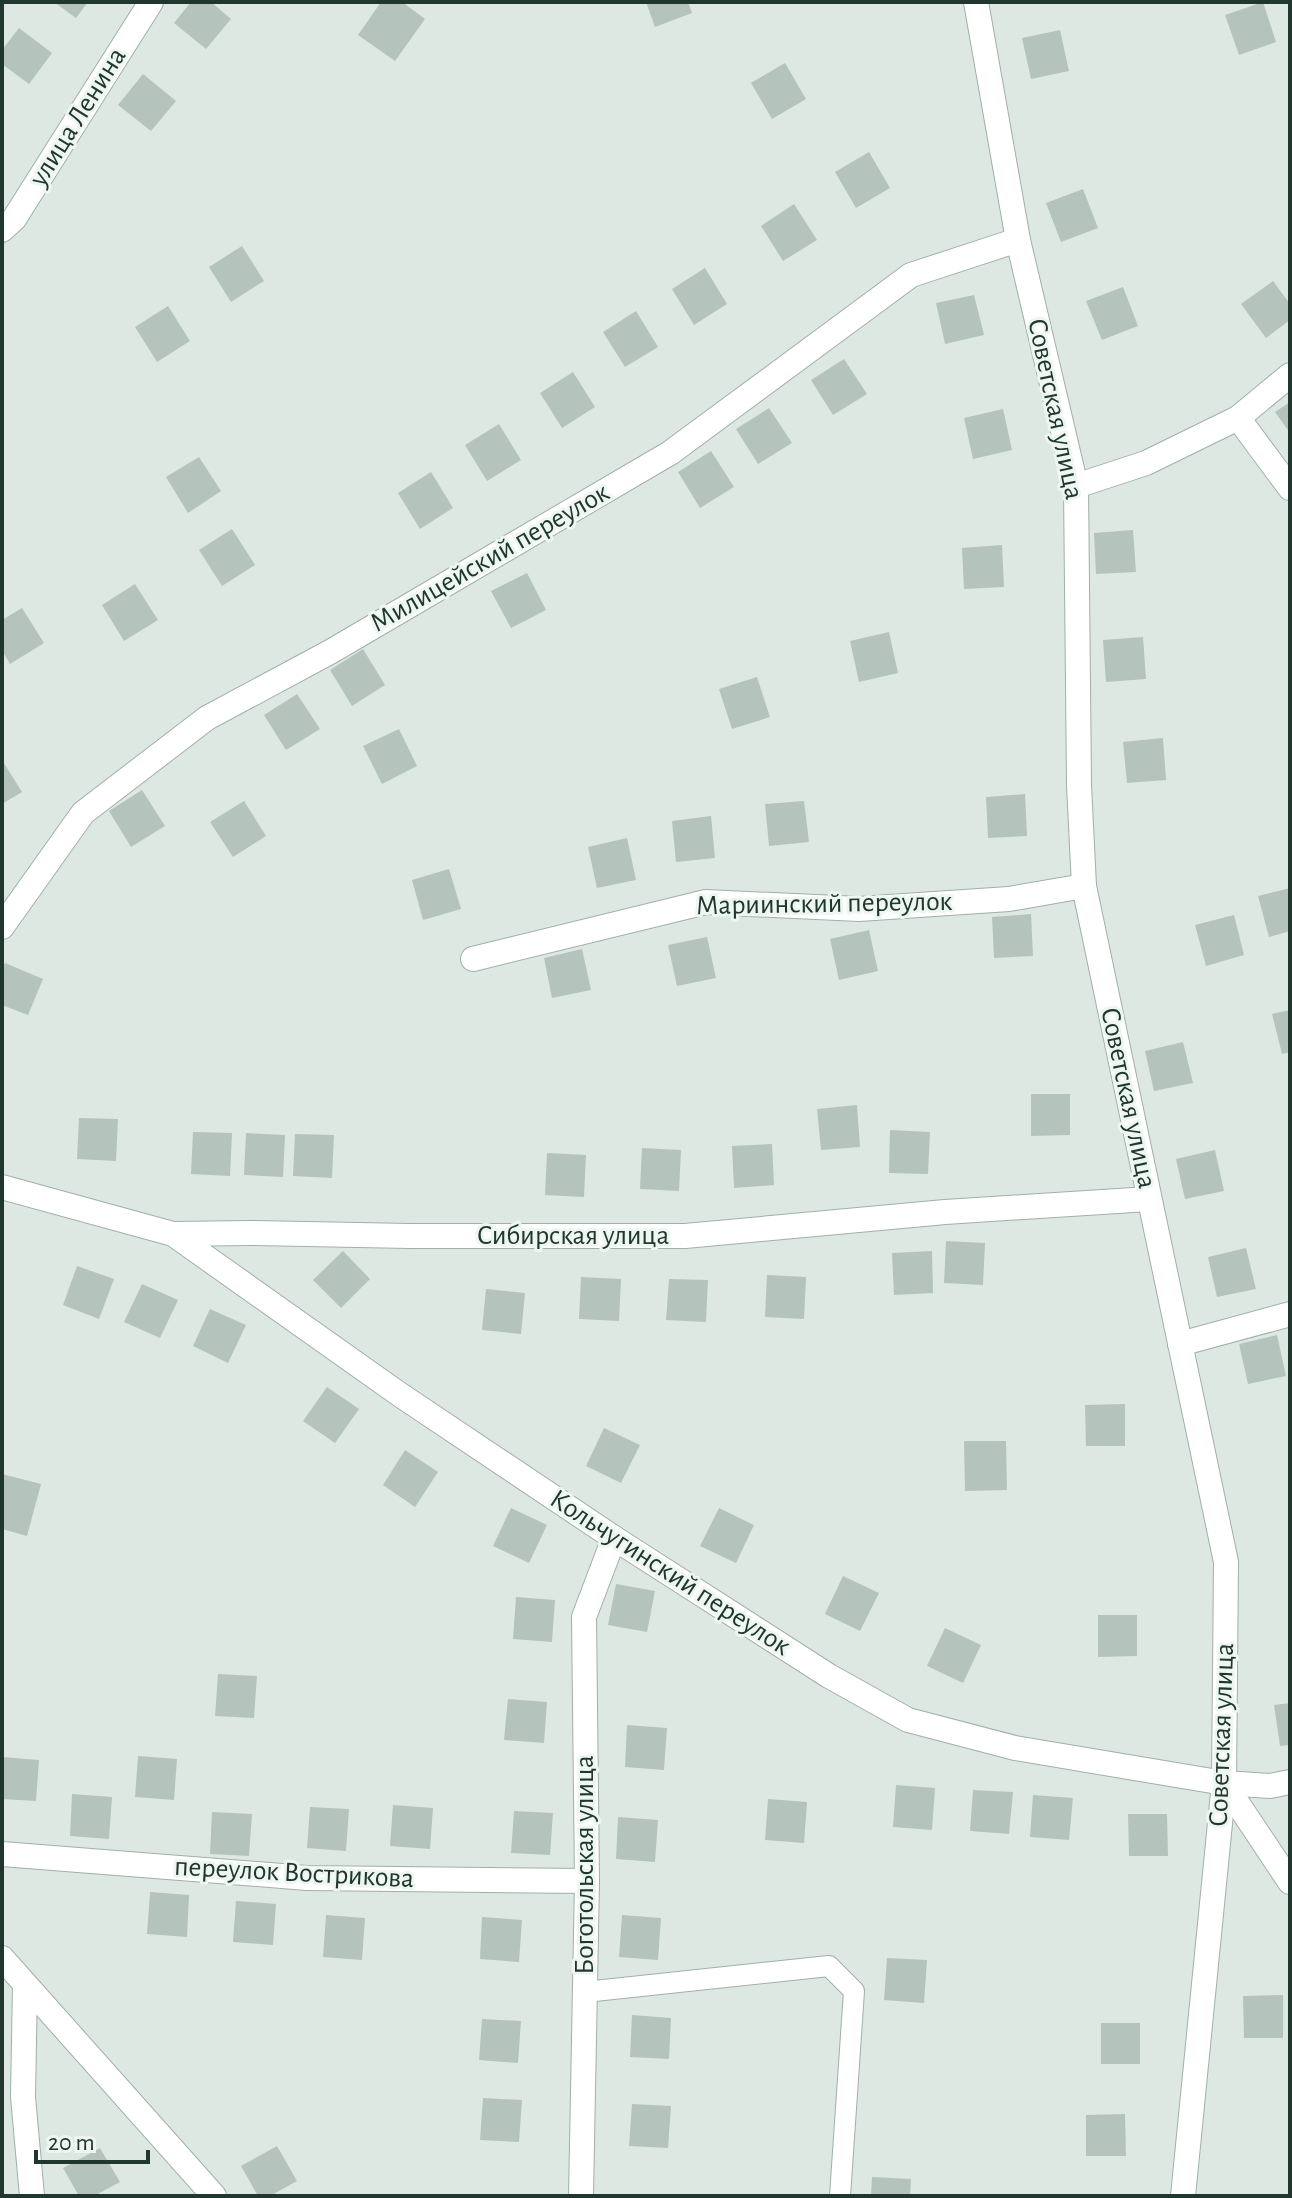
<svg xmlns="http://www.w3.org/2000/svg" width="1292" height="2198" font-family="'Alegreya Sans',sans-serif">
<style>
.building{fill:#b4c3bc}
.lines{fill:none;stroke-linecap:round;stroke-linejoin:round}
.service-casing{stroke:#a1afa9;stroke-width:22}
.minor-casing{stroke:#a1afa9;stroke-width:26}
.service{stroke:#fff;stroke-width:20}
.minor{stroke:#fff;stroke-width:24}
.labels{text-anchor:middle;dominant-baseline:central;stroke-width:6;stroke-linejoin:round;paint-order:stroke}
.street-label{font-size:28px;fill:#20372f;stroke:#eef6f1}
</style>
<rect width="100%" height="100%" fill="#dee8e3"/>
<g class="building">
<polygon points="54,2 88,2 76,18"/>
<polygon points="191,2 211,2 231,19 206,49 174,23"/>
<polygon points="381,2 402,2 425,19 395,61 358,35"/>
<polygon points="646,2 688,2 692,13 655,27"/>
<polygon points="1263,2 1276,42 1239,55 1225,15"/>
<polygon points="19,28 52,53 29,84 2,64 2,50"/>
<polygon points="1060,30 1069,71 1031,79 1022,38"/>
<polygon points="785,63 806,99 772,119 751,83"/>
<polygon points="143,74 176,101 151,131 118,105"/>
<polygon points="869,152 890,188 856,208 835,172"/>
<polygon points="1083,189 1098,228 1061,242 1046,203"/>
<polygon points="794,204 817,240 783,261 761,226"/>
<polygon points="242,246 264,281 231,302 209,267"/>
<polygon points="705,268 727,304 694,325 672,289"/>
<polygon points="1273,281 1290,304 1290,320 1266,338 1241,304"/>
<polygon points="1123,287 1138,326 1102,340 1086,301"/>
<polygon points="974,295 984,335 945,344 936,303"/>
<polygon points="168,306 190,341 157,362 135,327"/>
<polygon points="636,311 658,347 625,367 603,332"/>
<polygon points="844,359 867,394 833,415 811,380"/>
<polygon points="573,372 595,407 562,428 540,393"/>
<polygon points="1290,402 1290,433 1275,412"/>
<polygon points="769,408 792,443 758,464 736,429"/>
<polygon points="1003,409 1012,450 973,459 964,418"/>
<polygon points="499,424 521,460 487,481 465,445"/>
<polygon points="711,451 734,487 700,508 678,472"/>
<polygon points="199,457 221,491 188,513 166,477"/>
<polygon points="431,472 453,508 420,529 398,493"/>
<polygon points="232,529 255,565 222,586 199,550"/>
<polygon points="1133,530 1136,572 1096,574 1094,533"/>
<polygon points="1002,545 1004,587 964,589 962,548"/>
<polygon points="527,573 546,610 511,628 491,591"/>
<polygon points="135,584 158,620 124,641 102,605"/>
<polygon points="22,608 44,643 10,664 2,650 2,620"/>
<polygon points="889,632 898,673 859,682 850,641"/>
<polygon points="1143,637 1146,679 1106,682 1103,640"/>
<polygon points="363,649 385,685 352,706 330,670"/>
<polygon points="757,677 770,717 732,729 719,689"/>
<polygon points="297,694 320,729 286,750 264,715"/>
<polygon points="399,729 417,766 382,784 363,746"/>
<polygon points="1163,738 1166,780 1127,783 1123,742"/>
<polygon points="2,760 22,792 2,804"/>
<polygon points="142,790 165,826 131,847 109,811"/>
<polygon points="1025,794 1027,836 988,838 986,797"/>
<polygon points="244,801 266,836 233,857 210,822"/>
<polygon points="804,801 809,842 769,846 765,804"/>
<polygon points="711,816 715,858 676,862 672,821"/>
<polygon points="627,838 636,880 597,888 588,847"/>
<polygon points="449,869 461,909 423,920 412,880"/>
<polygon points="1290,888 1290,931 1269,937 1258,896"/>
<polygon points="1031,914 1033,956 994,958 992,917"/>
<polygon points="1234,915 1244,955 1206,966 1195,925"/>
<polygon points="869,930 878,971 839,980 830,939"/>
<polygon points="707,937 716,978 677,986 668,945"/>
<polygon points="582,949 591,990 552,998 544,958"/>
<polygon points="5,963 43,979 28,1015 2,1005 2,969"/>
<polygon points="1290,1010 1290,1052 1282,1054 1272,1014"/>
<polygon points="1183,1042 1193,1083 1154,1091 1145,1051"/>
<polygon points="1031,1094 1070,1094 1070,1135 1031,1136"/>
<polygon points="857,1105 860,1147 821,1150 817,1109"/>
<polygon points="79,1118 118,1119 116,1161 77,1159"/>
<polygon points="890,1130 930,1132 928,1174 889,1173"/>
<polygon points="193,1132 232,1133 230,1176 191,1174"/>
<polygon points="246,1133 285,1135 283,1177 244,1175"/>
<polygon points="295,1134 334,1135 332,1178 293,1176"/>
<polygon points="772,1144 774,1185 734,1188 732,1146"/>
<polygon points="642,1148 681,1150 679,1191 640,1189"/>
<polygon points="1215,1150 1224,1191 1185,1199 1176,1159"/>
<polygon points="547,1153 586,1155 584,1197 545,1195"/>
<polygon points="946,1241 985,1243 983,1285 944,1283"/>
<polygon points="1246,1248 1256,1289 1217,1297 1208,1257"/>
<polygon points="343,1251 370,1279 341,1308 313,1280"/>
<polygon points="932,1251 933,1293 894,1295 892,1253"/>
<polygon points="77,1266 114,1279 99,1319 63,1305"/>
<polygon points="767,1275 806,1277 804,1319 765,1317"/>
<polygon points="581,1277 621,1279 619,1321 579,1319"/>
<polygon points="669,1279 708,1280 706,1322 666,1320"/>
<polygon points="142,1284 178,1300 160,1338 124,1322"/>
<polygon points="486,1289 525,1293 521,1334 482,1330"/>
<polygon points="210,1309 246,1325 228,1363 193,1346"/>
<polygon points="1277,1335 1286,1376 1248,1384 1239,1344"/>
<polygon points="327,1387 359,1409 335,1443 303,1421"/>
<polygon points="1125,1404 1125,1446 1086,1446 1085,1405"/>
<polygon points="604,1428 640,1445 621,1483 586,1466"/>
<polygon points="964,1441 1006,1441 1007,1490 965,1491"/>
<polygon points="405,1450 438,1472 415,1507 383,1485"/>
<polygon points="2,1474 41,1484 27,1536 2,1529"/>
<polygon points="511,1508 547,1525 529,1563 493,1546"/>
<polygon points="719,1508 754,1525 736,1563 700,1546"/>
<polygon points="843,1576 879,1593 860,1631 825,1614"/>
<polygon points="616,1584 655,1591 647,1632 608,1625"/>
<polygon points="516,1597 555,1600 552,1642 513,1639"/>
<polygon points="1098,1615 1137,1615 1137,1656 1098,1657"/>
<polygon points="945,1628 981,1645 963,1683 927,1666"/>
<polygon points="218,1674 257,1676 254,1718 215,1716"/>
<polygon points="508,1699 547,1702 544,1743 504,1740"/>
<polygon points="1290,1703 1290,1745 1280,1746 1274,1705"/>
<polygon points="627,1725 667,1728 664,1770 625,1767"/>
<polygon points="138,1756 177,1759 174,1800 135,1797"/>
<polygon points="2,1757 39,1760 36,1801 2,1799"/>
<polygon points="896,1785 935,1788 932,1830 893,1827"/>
<polygon points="973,1790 1013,1792 1009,1834 970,1831"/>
<polygon points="72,1794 112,1797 109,1839 70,1836"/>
<polygon points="1033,1795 1073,1798 1069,1840 1030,1837"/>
<polygon points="768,1799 807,1802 804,1843 765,1840"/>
<polygon points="393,1805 433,1808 430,1849 390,1846"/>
<polygon points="310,1807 349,1809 346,1851 307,1848"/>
<polygon points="514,1811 553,1813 550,1855 511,1853"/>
<polygon points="212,1812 252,1814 249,1856 210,1854"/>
<polygon points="1128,1814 1167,1814 1168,1856 1129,1856"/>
<polygon points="618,1817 658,1820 655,1862 616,1859"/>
<polygon points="150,1892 189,1895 187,1937 147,1934"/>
<polygon points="236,1901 276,1904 273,1945 233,1942"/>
<polygon points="326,1915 365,1918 362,1960 323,1957"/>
<polygon points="622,1915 661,1918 658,1960 619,1957"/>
<polygon points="482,1917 522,1920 519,1962 480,1959"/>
<polygon points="887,1958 927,1960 924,2003 884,2000"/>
<polygon points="1283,1995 1283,2038 1244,2038 1243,1996"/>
<polygon points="632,2015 671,2018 669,2059 630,2057"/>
<polygon points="482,2019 521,2021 518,2063 479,2060"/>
<rect x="1101" y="2023" width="39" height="41"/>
<polygon points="483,2098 522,2100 519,2142 480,2140"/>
<polygon points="632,2104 671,2106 668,2148 629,2146"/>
<polygon points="1125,2114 1126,2156 1086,2156 1086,2115"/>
<polygon points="277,2146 297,2181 270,2196 258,2196 241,2166"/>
<polygon points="100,2148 120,2182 94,2196 79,2196 63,2168"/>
<polygon points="872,2177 911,2179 910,2196 871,2196"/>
</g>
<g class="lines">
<g class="service-casing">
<polyline id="service" points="585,1992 829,1966 854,1991 840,2196"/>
</g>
<g class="minor-casing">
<g id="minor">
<polyline points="976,2 1018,240 1076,486 1079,785 1084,886 1226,1562 1224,1783 1183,2196"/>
<polyline points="2,230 14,219 151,2"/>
<polyline points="1238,418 1290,488"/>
<polyline points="1076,486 1146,463 1238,418 1290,375"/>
<polyline points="2,927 83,813 207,718 330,652 670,453 911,275 1018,240"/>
<polyline points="473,959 706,902 859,909 1009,899 1084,886"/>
<polyline points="2,1187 173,1234 251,1233 410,1236 685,1236 945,1212 1149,1199"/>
<polyline points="173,1234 399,1394 614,1538 829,1676 908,1720 1015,1748 1224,1783 1270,1786 1290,1782"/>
<polyline points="1180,1344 1290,1314"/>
<polyline points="1224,1783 1290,1882"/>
<polyline points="2,1854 307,1878 587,1881"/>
<polyline points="2,1958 214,2196"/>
<polyline points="25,1985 23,2097 32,2196"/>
<polyline points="581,2196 587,1881 584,1617 614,1538"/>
</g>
</g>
<use href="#service" class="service"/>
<use href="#minor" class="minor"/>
</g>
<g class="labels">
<g class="street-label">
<text transform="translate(78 117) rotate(-58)">улица Ленина</text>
<text transform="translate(1055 409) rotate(78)">Советская улица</text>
<text transform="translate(490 558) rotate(-30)">Милицейский переулок</text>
<text transform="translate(824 904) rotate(-1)">Мариинский переулок</text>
<text transform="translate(1128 1098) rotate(78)">Советская улица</text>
<text x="573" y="1236">Сибирская улица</text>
<text transform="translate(670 1573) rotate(33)">Кольчугинский переулок</text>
<text transform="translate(1222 1735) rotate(-88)">Советская улица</text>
<text transform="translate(585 1865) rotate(-90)">Боготольская улица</text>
<text transform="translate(294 1873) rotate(3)">переулок Вострикова</text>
</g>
</g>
<rect width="1292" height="2198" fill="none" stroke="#20372f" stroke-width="8"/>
<path d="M36 2150v12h112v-12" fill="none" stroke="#20372f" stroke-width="4"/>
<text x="48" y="2150" font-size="24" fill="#20372f" stroke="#eef6f1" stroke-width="6" paint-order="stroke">20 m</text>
</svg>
